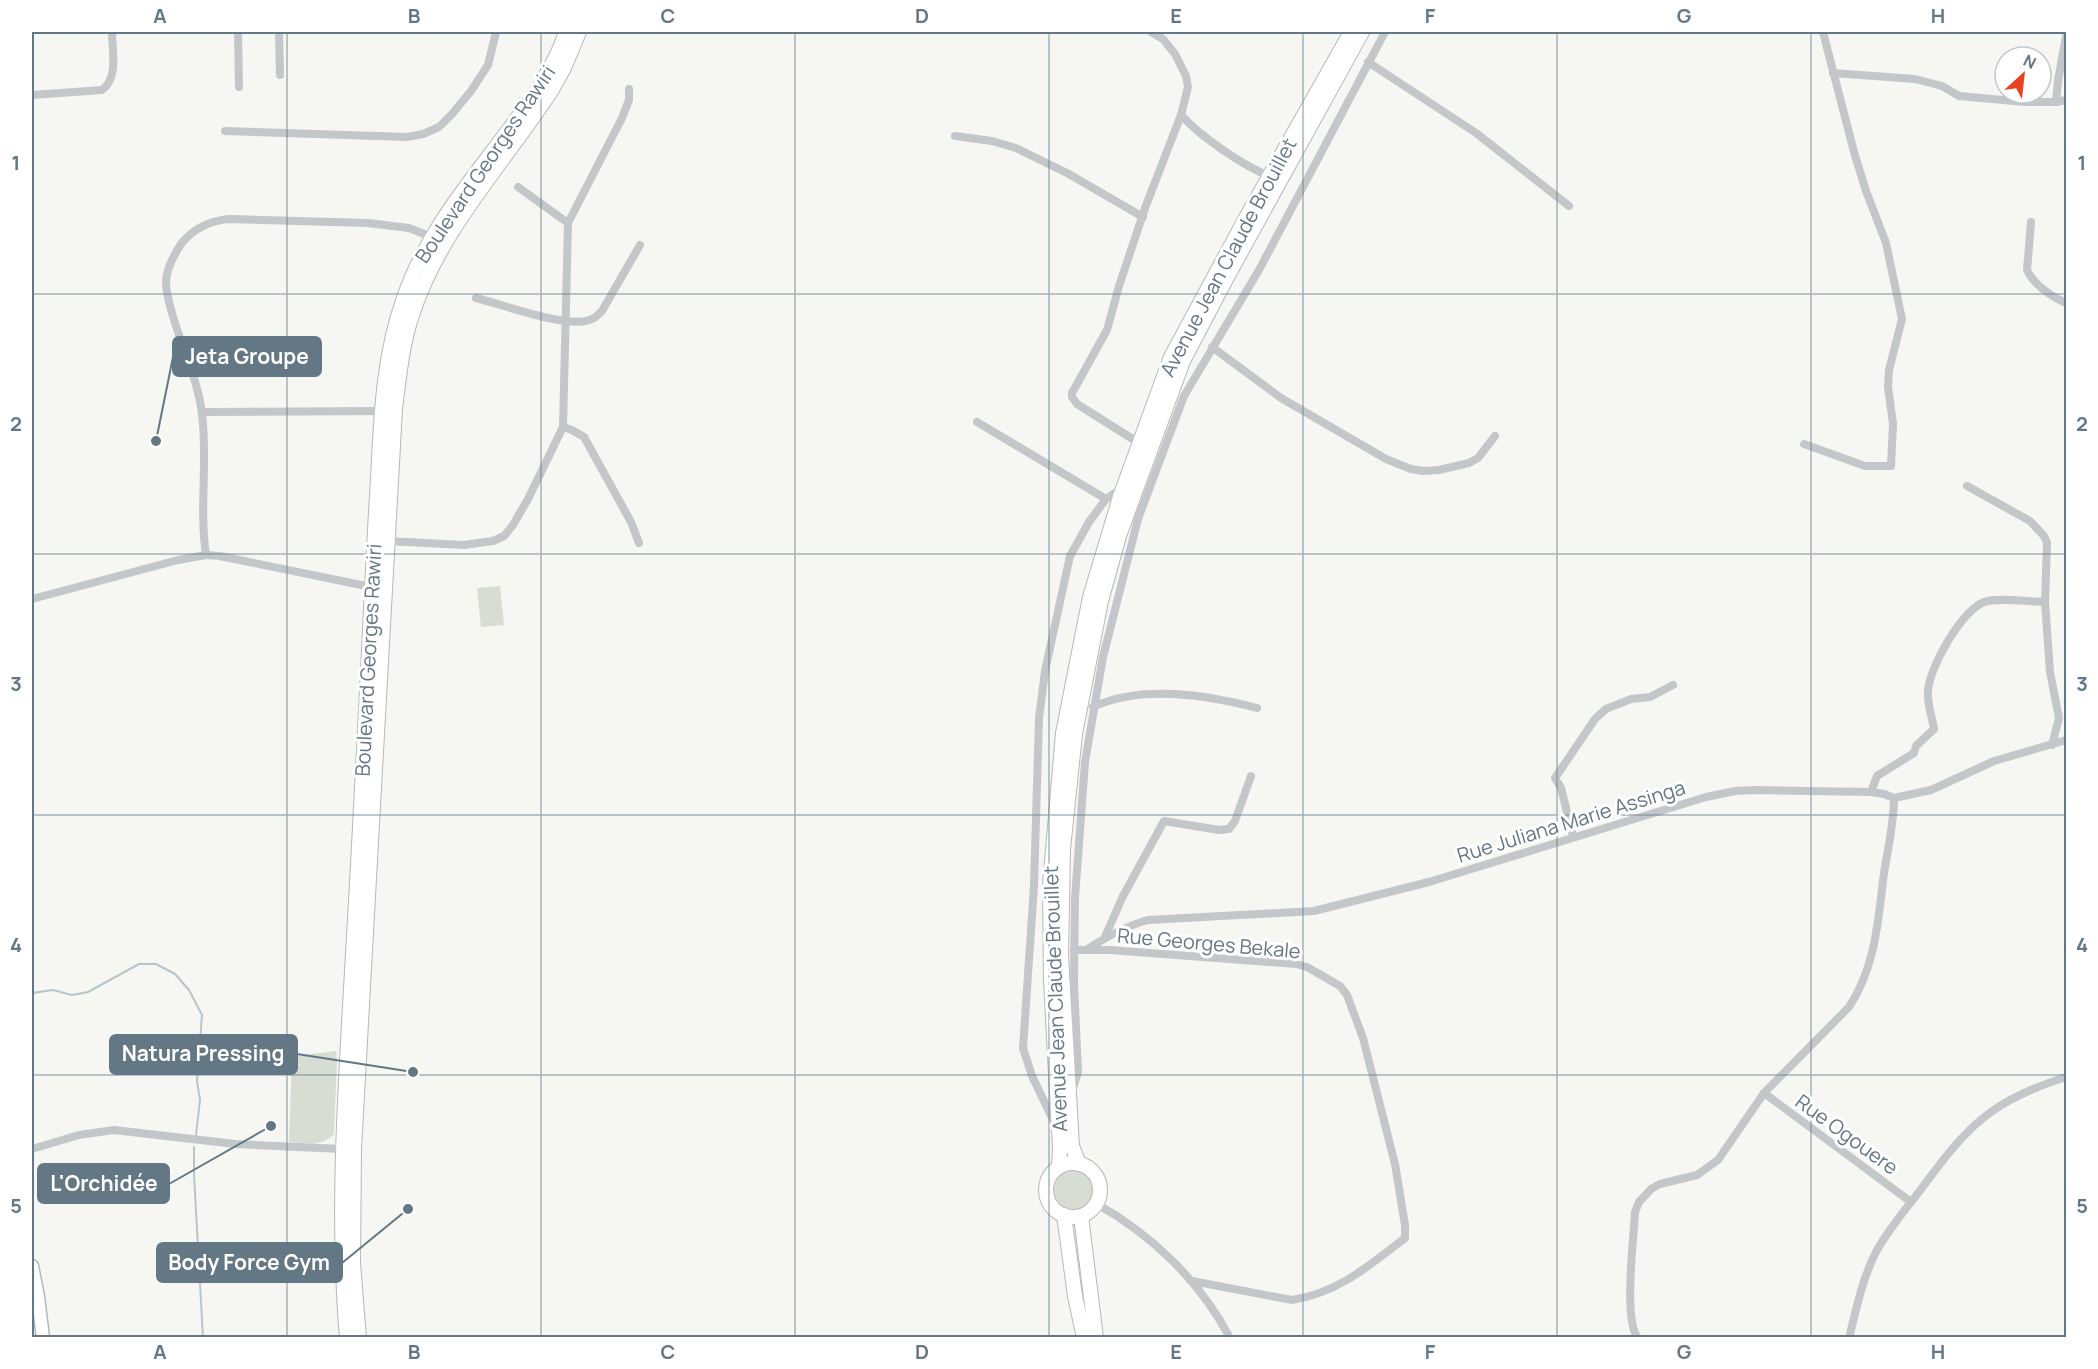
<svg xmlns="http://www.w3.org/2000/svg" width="2098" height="1369" font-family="Manrope,sans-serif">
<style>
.green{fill:#d7ddd3}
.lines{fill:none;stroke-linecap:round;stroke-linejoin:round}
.stream{stroke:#b7c6c9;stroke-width:2}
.secondary-casing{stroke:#b3b9bd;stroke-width:15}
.primary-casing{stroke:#b4b9bc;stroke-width:16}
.minor{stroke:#c3c7ca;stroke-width:8}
.secondary{stroke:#fff;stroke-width:12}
.primary{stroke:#fff;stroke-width:14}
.grid{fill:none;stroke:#637784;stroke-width:1.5;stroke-opacity:0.55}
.labels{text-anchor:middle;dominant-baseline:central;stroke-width:6;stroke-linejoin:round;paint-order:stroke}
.street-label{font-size:20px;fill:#637784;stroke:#fff}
.leader{fill:none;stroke:#637784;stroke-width:2}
.callout-dot{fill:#637784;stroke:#fff;stroke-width:2}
.callout{fill:#637784;stroke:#637784;stroke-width:2}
.callout-label{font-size:21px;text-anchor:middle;font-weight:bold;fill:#fff}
.neatline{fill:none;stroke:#637784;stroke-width:2}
.grid-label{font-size:20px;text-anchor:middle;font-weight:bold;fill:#637784}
</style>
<rect width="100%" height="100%" fill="#f6f6f2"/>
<g class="green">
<polygon points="500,586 504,625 481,627 477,588"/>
<path d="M336,1051L337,1059L334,1134C320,1148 308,1143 289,1142L292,1059L295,1056Z"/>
<circle cx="1074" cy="1190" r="20"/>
</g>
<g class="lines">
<g class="stream">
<polyline points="32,993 53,990 72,995 88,992 139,964 156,964 175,974 189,990 202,1015 197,1081 200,1100 196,1135"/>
<polyline points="194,1147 194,1175 203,1338"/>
</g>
<g class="secondary-casing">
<polyline id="secondary" points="32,1266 38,1297 43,1338"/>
</g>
<g class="primary-casing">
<g id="primary">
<circle cx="1073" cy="1190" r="27"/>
<polyline points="1079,1164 1072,1146 1061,955 1063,849 1075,734 1101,601 1119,536 1183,361 1226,279 1362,32"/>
<polyline points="1059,1166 1060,1149 1051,981 1050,885 1063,733 1090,597 1120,497 1171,357 1247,216 1351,32"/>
<polyline points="1064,1215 1075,1296 1084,1338"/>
<polyline points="1081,1216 1096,1338"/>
<path d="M347,1338C338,1233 343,1129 349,1024C355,920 361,815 366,711C370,634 373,557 378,479C381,418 383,356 404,298C425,235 469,183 508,131C531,100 554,69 566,32"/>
<path d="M359,1338L353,1263L354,1149L395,409C399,377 402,345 412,315C440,229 503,165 551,91L564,68L579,32"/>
</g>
</g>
<g class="minor">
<polyline points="238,32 239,87"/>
<polyline points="279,32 280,75"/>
<polyline points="1368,62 1476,133 1569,206"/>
<polyline points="1833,73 1915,79 1942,86 1959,96 2025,102 2056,102 2066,100"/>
<path d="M32,95L102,90C119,78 112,50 112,32"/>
<polyline points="2056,102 2058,81 2066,36"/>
<path d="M1181,115C1201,137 1242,165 1269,176"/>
<polyline points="225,131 407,137 423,134 439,127 452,114 471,91 488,65 496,32"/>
<polyline points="955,136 992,141 1016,148 1067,173 1143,217"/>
<polyline points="518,187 568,223"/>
<path d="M2031,222L2027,270C2034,285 2052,297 2066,303"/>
<path d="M476,298C504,305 560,326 586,321C593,320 597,316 602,311L640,245"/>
<polyline points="1212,347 1281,398 1386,459 1411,469 1423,471 1439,470 1469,463 1478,458 1495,436"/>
<polyline points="202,412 382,411"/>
<polyline points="977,422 1106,499"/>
<polyline points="563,427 572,430 584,437 631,522 639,543"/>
<polyline points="1139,443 1077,404 1072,397 1072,393 1107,330 1119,286 1145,208 1181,115 1188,87 1186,76 1175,54 1163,39 1151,32"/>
<polyline points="1804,444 1865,466 1891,466 1893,424 1888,387 1889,370 1902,319 1886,243 1866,191 1854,152 1823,32"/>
<polyline points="1967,486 2030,521 2044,536 2047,543 2045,602 2050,672 2059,718 2052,745"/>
<polyline points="388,541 464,545 493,541 504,536 513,525 528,499 563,427 568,223 622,118 629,100 629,89"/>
<path d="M206,555C199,508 208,460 202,414C198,379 181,346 172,313C169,303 166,292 166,282C166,269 174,255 181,244C193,229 209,221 228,219L368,223L409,228L432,237"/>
<polyline points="32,599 178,560 206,555 220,556 371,587"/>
<path d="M1093,707C1142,684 1207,695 1257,708"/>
<path d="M1871,792L1877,776L1914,753L1916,746L1934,729C1932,717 1927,703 1928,692C1929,667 1961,612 1984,602C1997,597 2030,602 2045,602"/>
<polyline points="1573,836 1561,788 1555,778 1595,719 1606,709 1631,699 1650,697 1673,685"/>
<polyline points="1105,937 1122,898 1164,821 1219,830 1229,829 1235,821 1251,776"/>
<path d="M1074,950H1110L1296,964L1307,967L1340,986L1347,995L1363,1038L1395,1164L1405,1225V1238C1370,1265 1338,1293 1292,1300L1192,1281"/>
<path d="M1086,950C1106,937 1126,926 1148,920L1314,911L1429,882L1706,797L1735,791L1756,790L1871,792L1884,794L1894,798L1931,790L1994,761L2066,740"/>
<polyline points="1764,1093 1911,1202"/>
<polyline points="1071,1094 1078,1072 1074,983 1075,898 1085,762 1103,657 1138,519 1184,396 1259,270 1385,32"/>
<polyline points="1055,1124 1032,1076 1023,1048 1034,886 1039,718 1045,671 1070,556 1089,522 1106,499 1122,488"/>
<polyline points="32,1149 79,1135 114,1130 235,1144 342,1149"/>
<path d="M1097,1204C1152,1235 1200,1281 1230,1338"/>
<path d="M1638,1338C1623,1321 1634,1236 1635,1212L1639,1202L1651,1189L1660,1184L1697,1175L1718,1160L1764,1093L1849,1007C1876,966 1878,920 1884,873C1888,848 1894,823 1894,798"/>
<path d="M1849,1338C1856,1310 1862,1280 1875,1254C1885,1234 1901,1215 1915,1197C1938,1167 1960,1134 1991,1112C2013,1096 2041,1085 2066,1077"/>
</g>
<use href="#secondary" class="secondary"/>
<use href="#primary" class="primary"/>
</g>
<path class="grid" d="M287,32V1338M541,32V1338M795,32V1338M1049,32V1338M1303,32V1338M1557,32V1338M1811,32V1338M32,294H2066M32,554H2066M32,815H2066M32,1075H2066"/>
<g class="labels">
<g class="street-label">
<text transform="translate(485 164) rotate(-56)">Boulevard Georges Rawiri</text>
<text transform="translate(1228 257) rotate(-62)">Avenue Jean Claude Brouillet</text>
<text transform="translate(368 660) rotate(-87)">Boulevard Georges Rawiri</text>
<text transform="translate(1571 821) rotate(-17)">Rue Juliana Marie Assinga</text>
<text transform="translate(1209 943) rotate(5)">Rue Georges Bekale</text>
<text transform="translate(1055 999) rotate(-92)">Avenue Jean Claude Brouillet</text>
<text transform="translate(1847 1134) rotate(36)">Rue Ogouere</text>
</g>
</g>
<path class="leader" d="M156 441L173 357M413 1072L297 1054M271 1126L169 1184M408 1209L342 1263"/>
<g class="callout-dot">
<circle cx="156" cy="441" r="6"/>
<circle cx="413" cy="1072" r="6"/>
<circle cx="271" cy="1126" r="6"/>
<circle cx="408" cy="1209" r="6"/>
</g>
<g class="callout">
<rect x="173" y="337" width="148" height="39" rx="6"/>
<rect x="110" y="1035" width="187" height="39" rx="6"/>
<rect x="38" y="1164" width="131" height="39" rx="6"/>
<rect x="157" y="1243" width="185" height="39" rx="6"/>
</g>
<g class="callout-label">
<text x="247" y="364">Jeta Groupe</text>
<text x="203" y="1061">Natura Pressing</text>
<text x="104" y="1191">L'Orchidée</text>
<text x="249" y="1270">Body Force Gym</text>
</g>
<rect width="2098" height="1369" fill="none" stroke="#ffffff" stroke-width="66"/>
<g transform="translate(2023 75) rotate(27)"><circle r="28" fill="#ffffff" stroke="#c1c9ce" stroke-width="1.5"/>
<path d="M0-4.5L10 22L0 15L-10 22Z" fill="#eb411c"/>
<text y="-9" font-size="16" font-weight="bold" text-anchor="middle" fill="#637784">N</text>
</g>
<rect x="33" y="33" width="2032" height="1303" class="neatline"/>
<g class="grid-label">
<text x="160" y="23">A</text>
<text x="414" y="23">B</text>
<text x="668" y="23">C</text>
<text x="922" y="23">D</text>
<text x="1176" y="23">E</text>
<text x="1430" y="23">F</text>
<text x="1684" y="23">G</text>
<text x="1938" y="23">H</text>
<text x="16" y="170">1</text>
<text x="2082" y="170">1</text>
<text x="16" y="431">2</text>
<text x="2082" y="431">2</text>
<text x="16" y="691">3</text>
<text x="2082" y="691">3</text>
<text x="16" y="952">4</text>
<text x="2082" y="952">4</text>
<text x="16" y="1213">5</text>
<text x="2082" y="1213">5</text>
<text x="160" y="1359">A</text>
<text x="414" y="1359">B</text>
<text x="668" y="1359">C</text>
<text x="922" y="1359">D</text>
<text x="1176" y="1359">E</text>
<text x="1430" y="1359">F</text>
<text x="1684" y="1359">G</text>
<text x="1938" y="1359">H</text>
</g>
</svg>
